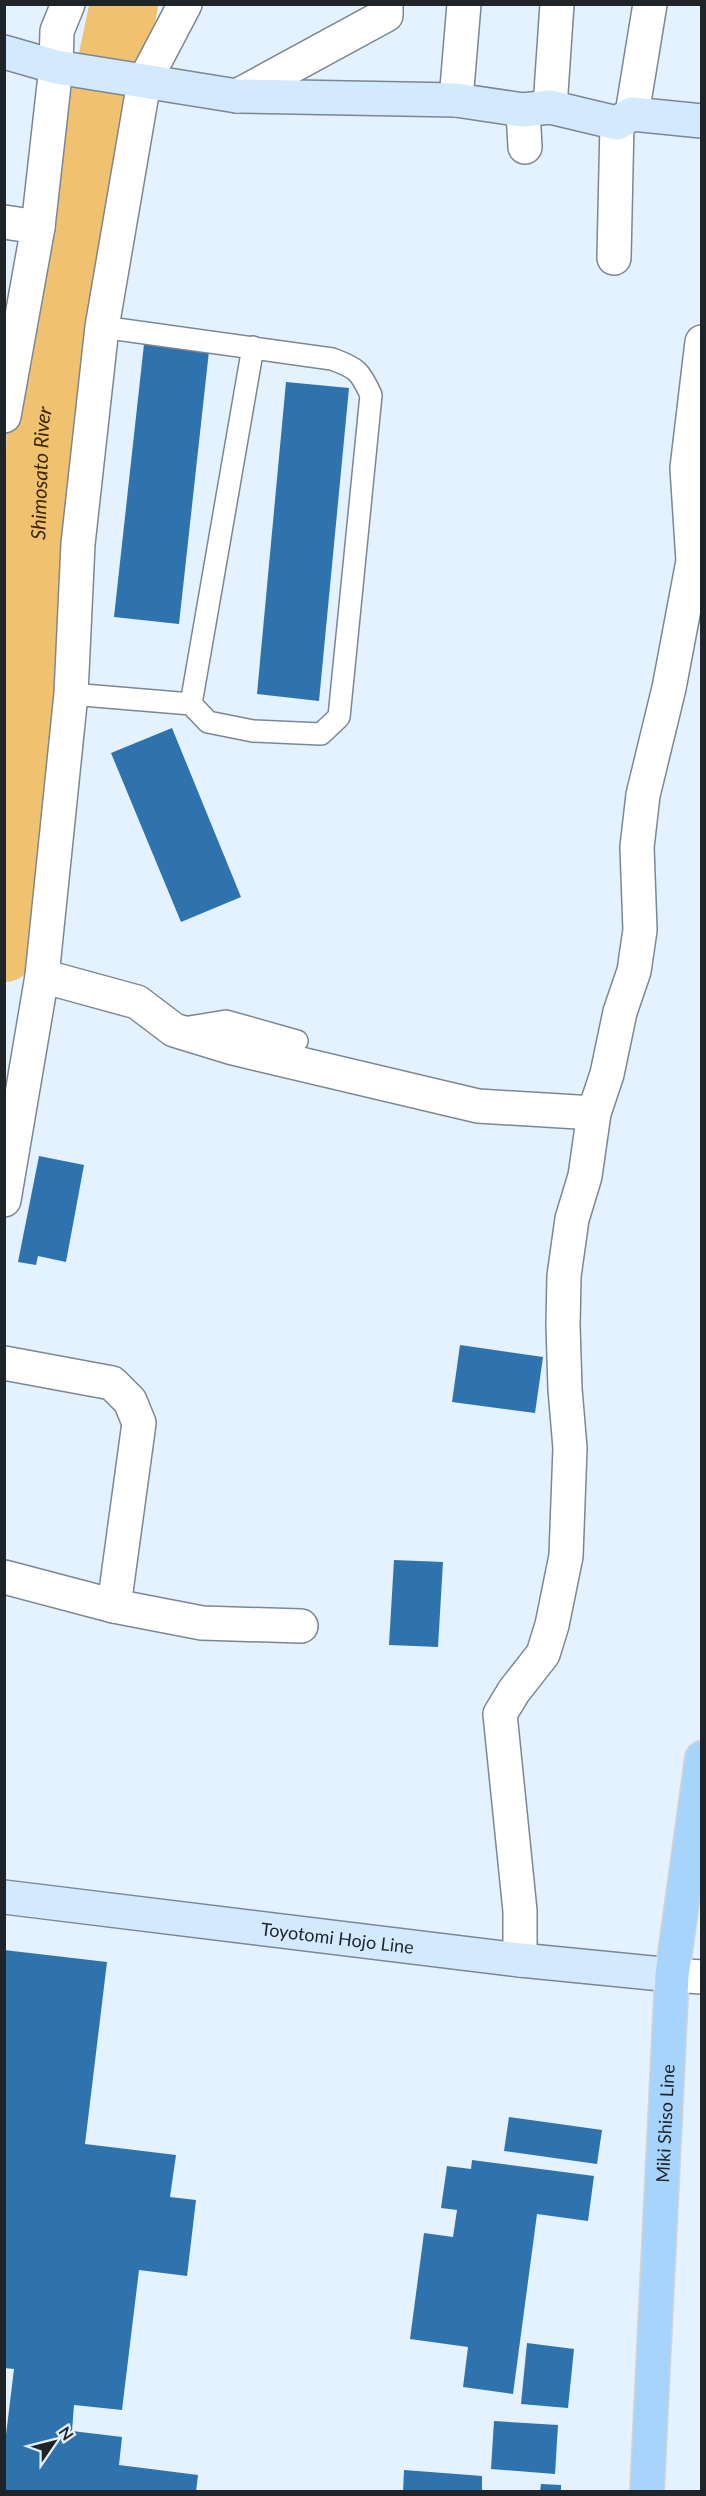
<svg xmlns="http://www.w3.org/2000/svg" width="706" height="2496" font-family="Lato,sans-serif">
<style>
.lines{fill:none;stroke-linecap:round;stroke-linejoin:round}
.river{stroke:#f0c26f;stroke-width:68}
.building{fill:#2e73ad}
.lane-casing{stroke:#7b8792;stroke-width:24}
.street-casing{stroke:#7b8792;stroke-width:36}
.secondary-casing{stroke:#7b8792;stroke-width:36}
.primary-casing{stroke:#d2d3d4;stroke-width:36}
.lane{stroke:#fff;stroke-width:21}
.street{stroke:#fff;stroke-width:33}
.secondary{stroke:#d3e9fe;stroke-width:33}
.primary{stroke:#a7d4fc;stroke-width:33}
.labels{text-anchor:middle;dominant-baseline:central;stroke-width:5;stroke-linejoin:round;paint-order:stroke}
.street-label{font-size:18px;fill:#1f2428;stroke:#e4f1fe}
.water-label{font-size:20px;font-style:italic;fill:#3a2702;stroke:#e4f1fe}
</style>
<rect width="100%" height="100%" fill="#e4f1fe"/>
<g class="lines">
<path class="river" id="s1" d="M4,948L30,772L41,422L68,307L87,181L124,4"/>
</g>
<g class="building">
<polygon points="144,344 209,351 179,624 114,617"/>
<polygon points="286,382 349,388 319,701 257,694"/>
<polygon points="172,728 241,897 181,922 111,753"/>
<polygon points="39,1156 84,1165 66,1262 38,1256 36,1265 18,1262"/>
<polygon points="460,1345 543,1357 535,1413 452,1402"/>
<polygon points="394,1560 443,1562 438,1647 389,1645"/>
<polygon points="4,1950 107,1962 85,2144 176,2155 170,2197 196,2200 187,2276 139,2270 122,2410 74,2405 72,2431 122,2437 119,2465 198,2475 196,2492 4,2492 4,2451 14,2369 4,2368"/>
<polygon points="509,2117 602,2130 597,2164 504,2151"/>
<polygon points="472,2160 594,2176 588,2221 537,2214 513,2394 463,2387 468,2347 410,2339 424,2233 453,2237 457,2210 441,2208 447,2166 471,2169"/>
<polygon points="527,2343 574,2349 568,2408 521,2404"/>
<polygon points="494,2421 558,2425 555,2474 491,2469"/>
<polygon points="404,2470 482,2476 482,2492 403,2492"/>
<polygon points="541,2484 561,2485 561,2492 540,2492"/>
</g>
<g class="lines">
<g class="lane-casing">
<g id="lane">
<path d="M71,694L191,704L208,722L253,731L321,734L339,717L371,395C360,371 357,368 332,359L102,327"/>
<polyline points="191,704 253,347"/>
<polyline points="183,1028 226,1021 297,1041"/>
</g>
</g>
<g class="street-casing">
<g id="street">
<polyline points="237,96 386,15 386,4"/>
<polyline points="456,100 464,4"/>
<polyline points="550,107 557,4"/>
<polyline points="523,110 525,147"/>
<polyline points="632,114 650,4"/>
<polyline points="4,222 38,227"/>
<polyline points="614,258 617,123"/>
<polyline points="4,416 38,227 56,67 57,31 68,4"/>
<polyline points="42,976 137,1002 174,1030 233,1048 478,1106 594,1113"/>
<polyline points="4,1200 42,976 71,694 78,544 102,327 144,82 185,4"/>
<polyline points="4,1363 112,1383 130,1401 139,1423 114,1606"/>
<polyline points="4,1577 114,1606 202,1623 301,1626"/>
<polyline points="520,1960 520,1911 500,1714 514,1691 543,1654 552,1625 566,1556 570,1448 565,1389 563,1325 564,1276 572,1219 585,1176 594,1113 607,1074 620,1012 634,971 640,930 637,847 643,795 669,688 693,561 687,468 702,342"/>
<polyline points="672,1975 702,1977"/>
</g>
</g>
<g class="secondary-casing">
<g id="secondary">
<polyline points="4,52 56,67 237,96 456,100 523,110 550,107 617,123 632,114 702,121"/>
<path id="s2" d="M4,1897L520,1960L672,1975"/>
</g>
</g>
<g class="primary-casing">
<g id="primary">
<path id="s3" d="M647,2492L672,1975L702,1758"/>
</g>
</g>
<use href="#lane" class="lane"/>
<use href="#street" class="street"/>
<use href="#secondary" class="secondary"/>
<use href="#primary" class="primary"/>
</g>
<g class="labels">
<g class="street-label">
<text stroke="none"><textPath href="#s2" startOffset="336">Toyotomi Hojo Line</textPath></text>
<text stroke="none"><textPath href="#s3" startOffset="369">Miki Shiso Line</textPath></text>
</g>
<g class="water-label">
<text stroke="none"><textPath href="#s1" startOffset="477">Shimosato River</textPath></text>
</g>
</g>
<rect width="706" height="2496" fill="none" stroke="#1f2428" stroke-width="12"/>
<g transform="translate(54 2442) rotate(55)" stroke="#e4f1fe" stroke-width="4.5" paint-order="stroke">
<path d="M0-4.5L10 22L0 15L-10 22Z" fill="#1f2428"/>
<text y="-9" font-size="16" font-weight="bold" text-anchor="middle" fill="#1f2428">N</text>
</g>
</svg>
